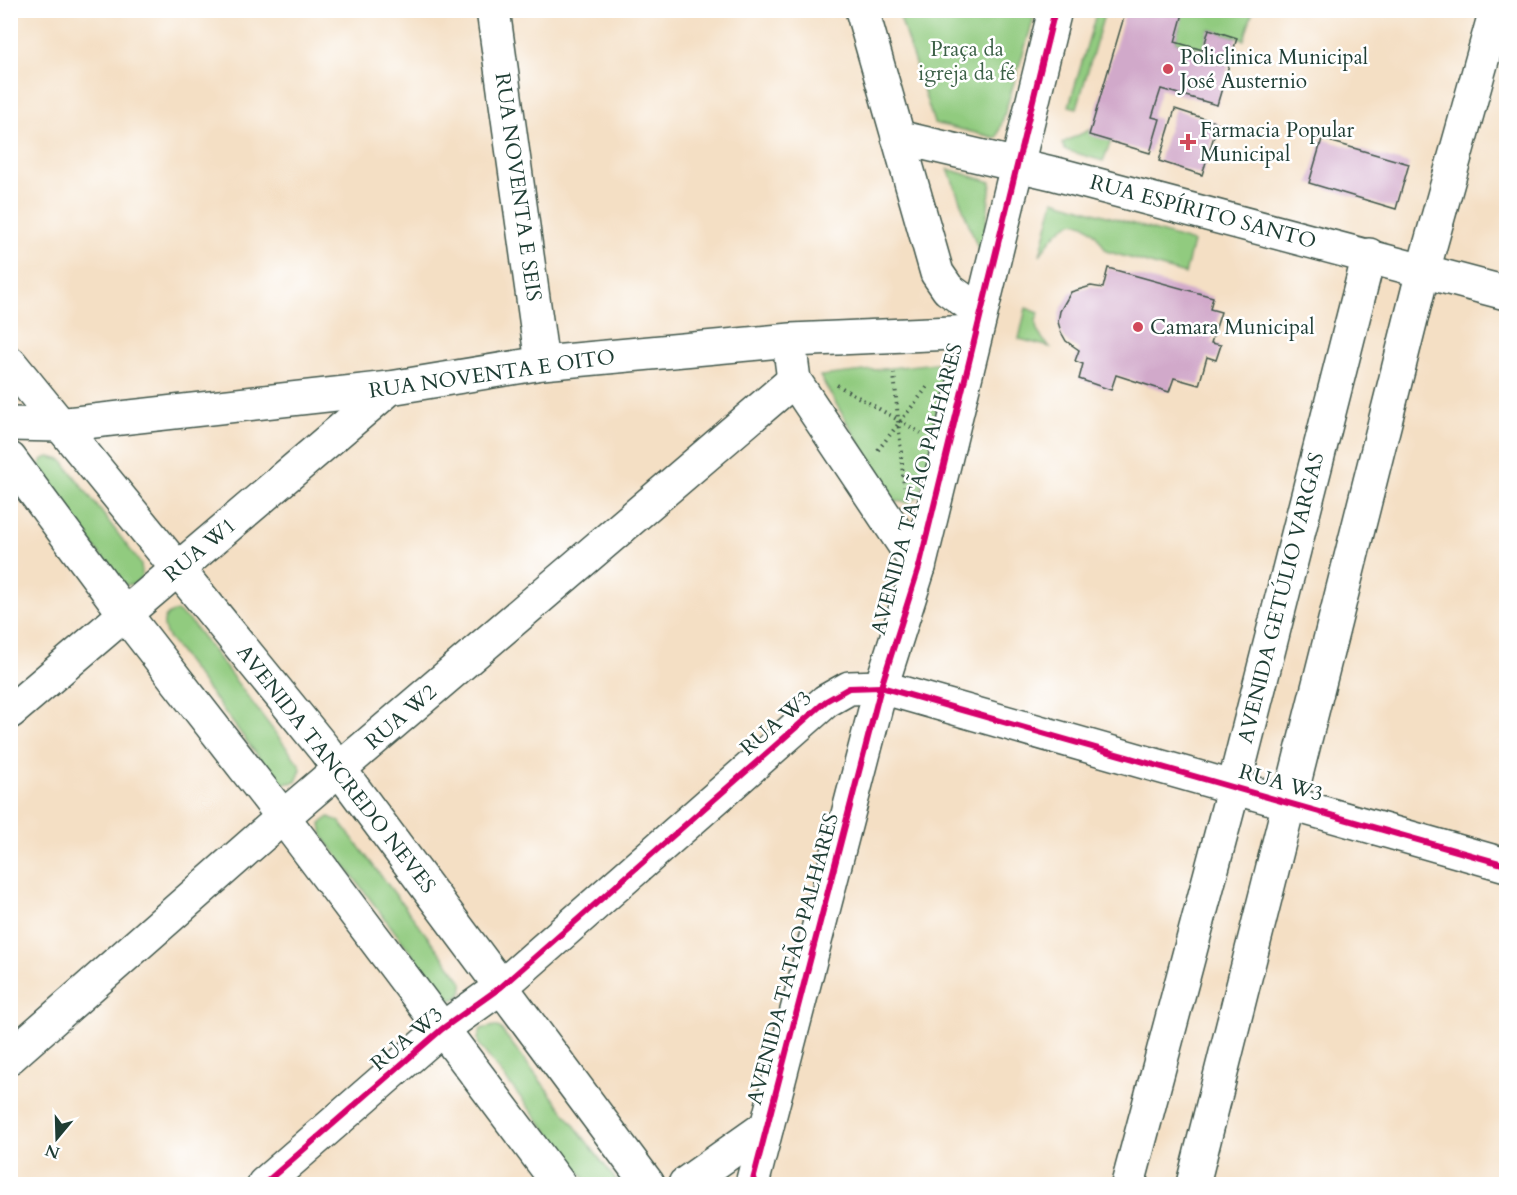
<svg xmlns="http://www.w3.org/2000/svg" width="1517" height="1195" font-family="Cardo,serif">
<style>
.green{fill:#91cb7f;stroke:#58845a;stroke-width:1.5}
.building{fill:#d1a9ca}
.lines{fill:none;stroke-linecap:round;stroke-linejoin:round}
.minor-casing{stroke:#3f554a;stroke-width:36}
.path{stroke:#3f554a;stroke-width:4;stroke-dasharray:1.5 4.5;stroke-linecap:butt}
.minor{stroke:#fff;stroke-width:33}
.cycleway-casing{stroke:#fff;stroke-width:10}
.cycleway{stroke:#d6006c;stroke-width:6}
.poi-dot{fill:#d1495b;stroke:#fff;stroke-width:2}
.labels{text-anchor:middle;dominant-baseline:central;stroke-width:5;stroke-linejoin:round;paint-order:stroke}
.park-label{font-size:21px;fill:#3c6047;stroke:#fff}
.poi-label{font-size:21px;fill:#1f3d34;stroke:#fff;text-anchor:start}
.street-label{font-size:21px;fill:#1f3d34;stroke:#fff}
</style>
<rect width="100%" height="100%" fill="#fff"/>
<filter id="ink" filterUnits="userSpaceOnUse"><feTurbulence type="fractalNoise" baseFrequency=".0167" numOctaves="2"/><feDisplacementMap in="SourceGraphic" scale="12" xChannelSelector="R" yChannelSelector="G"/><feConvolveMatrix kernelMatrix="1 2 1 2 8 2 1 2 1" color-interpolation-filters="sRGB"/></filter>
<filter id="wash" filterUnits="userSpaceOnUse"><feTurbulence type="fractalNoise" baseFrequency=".008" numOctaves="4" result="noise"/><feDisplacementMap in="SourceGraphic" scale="24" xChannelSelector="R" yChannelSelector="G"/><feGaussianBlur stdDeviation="1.35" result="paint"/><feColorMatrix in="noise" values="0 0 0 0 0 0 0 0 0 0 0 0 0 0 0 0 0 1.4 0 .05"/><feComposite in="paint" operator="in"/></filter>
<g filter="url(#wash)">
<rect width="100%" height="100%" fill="#f4dfc4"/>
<g class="green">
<polygon points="898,11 1036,11 997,138 934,123"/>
<polygon points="1097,11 1105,11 1077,108 1069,106"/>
<polygon points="1184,11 1253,11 1244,40 1209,29 1203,50 1175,42"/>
<polygon points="1091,129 1111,141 1103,161 1065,150 1062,143"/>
<polygon points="948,169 991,182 982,259"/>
<path d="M1054,200L1193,242L1185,274L1106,251C1082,205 1063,220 1040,255Z"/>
<path d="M1026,308L1039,313C1031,327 1040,337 1050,347L1019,339Z"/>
<polygon points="952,361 920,495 909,503 895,501 890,496 820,376"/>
<path d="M49,457L62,460L141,564L142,577C137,584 131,587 122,584L37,470L43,459Z"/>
<path d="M177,611L191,622L299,764L301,770L296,782L282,784L276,780L168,637C161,625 162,614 177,611Z"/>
<path d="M329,817L340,822L463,983C463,993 462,997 452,1000L442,994L323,837L321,823Z"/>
<polygon points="494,1026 500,1028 619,1184 589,1184 479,1045 478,1039 481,1029"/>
</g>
<g id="blocks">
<g class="building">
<polygon points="1126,10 1184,10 1175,42 1203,50 1209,29 1237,38 1217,105 1161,89 1152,117 1160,119 1150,153 1089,135"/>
<polygon points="1175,109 1218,123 1202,175 1159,161"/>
<polygon points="1322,139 1409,164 1396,209 1309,183"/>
<polygon points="1108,268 1213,297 1210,309 1221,312 1211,343 1221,345 1216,360 1207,357 1199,385 1174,378 1169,392 1116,375 1111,390 1079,379 1083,364 1075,361 1079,350 1066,341 1061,332 1058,322 1060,311 1071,292 1091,286 1103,288"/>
</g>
</g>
</g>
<g filter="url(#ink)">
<use href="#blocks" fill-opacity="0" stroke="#3f554a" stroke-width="1.5"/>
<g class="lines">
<g class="minor-casing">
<g id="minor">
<polyline points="493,10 542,363"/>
<polyline points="862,10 937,273 948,289 980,312"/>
<polyline points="898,137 1056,174 1506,293"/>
<polyline points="791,357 794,380 919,567"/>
<polyline points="10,363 325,750 648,1184"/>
<polyline points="10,424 58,425 390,388 542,363 791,340 975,332"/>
<polyline points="10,459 125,614 283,817 559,1184"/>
<polyline points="10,712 390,388"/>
<polyline points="10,1057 283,817 794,380"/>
<polyline points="264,1184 442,1029 501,987 826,701 849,688 881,687 1506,865"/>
<polyline points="685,1184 767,1126"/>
<polyline points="752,1184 881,687 919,567 1055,10"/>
<polyline points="1128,1184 1234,786 1369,255"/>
<polyline points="1193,1184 1423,271 1496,10"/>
</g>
</g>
<g class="path">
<polyline points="894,373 904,487"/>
<polyline points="837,385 921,433"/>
<polyline points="878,450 929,385"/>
</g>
<use href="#minor" class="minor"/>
<g class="cycleway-casing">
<g id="cycleway">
<polyline points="264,1184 442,1029 501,987 826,701 849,688 881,687 1506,865"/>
<polyline points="752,1184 881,687 919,567 1055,10"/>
</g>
</g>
<use href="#cycleway" class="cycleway"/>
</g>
</g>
<g class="poi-dot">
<circle cx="1168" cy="69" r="6"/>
<path d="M1185 133h6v6h6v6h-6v6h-6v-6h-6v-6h6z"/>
<circle cx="1138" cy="327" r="6"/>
</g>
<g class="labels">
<g class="park-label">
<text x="967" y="49">Praça da<tspan x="967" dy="24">igreja da fé</tspan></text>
</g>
<g class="poi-label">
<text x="1180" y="57">Policlinica Municipal<tspan x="1180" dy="24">José Austernio</tspan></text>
<text x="1200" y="130">Farmacia Popular<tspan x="1200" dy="24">Municipal</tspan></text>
<text x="1150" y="327">Camara Municipal</text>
</g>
<g class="street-label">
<text transform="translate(518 187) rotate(82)">RUA NOVENTA E SEIS</text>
<text transform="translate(1203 212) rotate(15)">RUA ESPÍRITO SANTO</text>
<text transform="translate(492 374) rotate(-8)">RUA NOVENTA E OITO</text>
<text transform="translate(917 489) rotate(-75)">AVENIDA TATÃO PALHARES</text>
<text transform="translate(200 550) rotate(-40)">RUA W1</text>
<text transform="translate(1281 598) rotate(-76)">AVENIDA GETÚLIO VARGAS</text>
<text transform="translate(401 717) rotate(-41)">RUA W2</text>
<text transform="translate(776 723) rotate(-41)">RUA W3</text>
<text transform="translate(336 769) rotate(52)">AVENIDA TANCREDO NEVES</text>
<text transform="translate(1281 783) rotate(16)">RUA W3</text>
<text transform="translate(793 959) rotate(-75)">AVENIDA TATÃO PALHARES</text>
<text transform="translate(407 1039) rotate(-40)">RUA W3</text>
</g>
</g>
<rect width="1517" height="1195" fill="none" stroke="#fff" stroke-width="36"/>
<g transform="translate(57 1138) rotate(199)" stroke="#ffffff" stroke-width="4.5" paint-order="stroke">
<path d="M0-4.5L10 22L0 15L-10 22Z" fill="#1f3d34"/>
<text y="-9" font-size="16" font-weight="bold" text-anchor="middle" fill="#1f3d34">N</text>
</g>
</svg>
